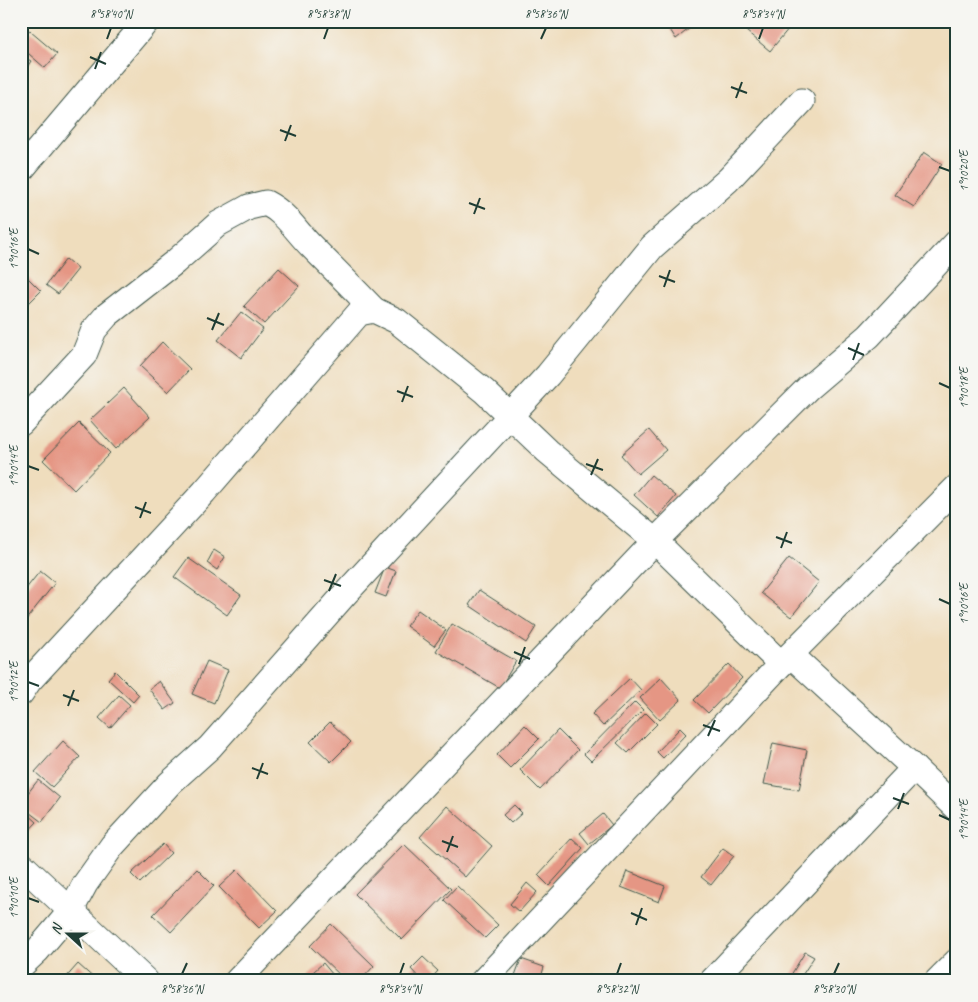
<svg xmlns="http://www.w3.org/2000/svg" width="978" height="1002" font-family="Caveat,sans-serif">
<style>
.building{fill:#e59684}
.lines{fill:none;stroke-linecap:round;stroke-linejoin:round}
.street-casing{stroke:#3e5549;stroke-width:27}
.street{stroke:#fff;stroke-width:25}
.ticks{fill:none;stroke:#1f3d34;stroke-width:2}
.neatline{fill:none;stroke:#1f3d34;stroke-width:2}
.ticks-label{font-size:12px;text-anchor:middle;fill:#1f3d34}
</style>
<rect width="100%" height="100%" fill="#f6f6f2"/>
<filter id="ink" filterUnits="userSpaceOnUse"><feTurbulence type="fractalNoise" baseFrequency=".02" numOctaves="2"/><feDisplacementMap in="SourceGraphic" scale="10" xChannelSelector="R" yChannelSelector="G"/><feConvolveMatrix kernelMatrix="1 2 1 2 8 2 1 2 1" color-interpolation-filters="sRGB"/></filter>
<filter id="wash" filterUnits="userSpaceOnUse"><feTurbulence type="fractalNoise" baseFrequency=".0096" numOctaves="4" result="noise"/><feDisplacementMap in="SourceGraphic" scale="20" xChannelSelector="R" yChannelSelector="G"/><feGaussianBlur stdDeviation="1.12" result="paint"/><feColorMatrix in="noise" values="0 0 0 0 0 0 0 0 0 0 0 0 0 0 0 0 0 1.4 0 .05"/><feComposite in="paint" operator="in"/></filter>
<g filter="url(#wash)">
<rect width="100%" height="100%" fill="#efddbd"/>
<g id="blocks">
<g class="building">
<polygon points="666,21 699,21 676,39 665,22"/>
<polygon points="754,21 793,21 794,22 770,51 746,31"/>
<polygon points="24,26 57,54 45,68 21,47 21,29"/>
<polygon points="21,55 31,61 21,76"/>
<polygon points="924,152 942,164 914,207 895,195"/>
<polygon points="66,259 78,269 58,294 46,285"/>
<polygon points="279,268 299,286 264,324 244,306"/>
<polygon points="21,271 41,291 29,303 21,296"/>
<polygon points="241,312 263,329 241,358 218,340"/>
<polygon points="162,342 190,369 168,392 140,366"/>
<polygon points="124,388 150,417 116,449 90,420"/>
<polygon points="79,423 110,453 74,490 43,460"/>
<polygon points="649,430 666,450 638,474 621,455"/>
<polygon points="651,475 676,496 658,517 634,495"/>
<polygon points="214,550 225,557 217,570 207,563"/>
<polygon points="188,558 241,595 227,615 174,577"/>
<polygon points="789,558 819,582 791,617 761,593"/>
<polygon points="385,567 396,571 386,597 375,593"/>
<polygon points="40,571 55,583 21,626 21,595"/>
<polygon points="479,590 536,627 526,643 469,605"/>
<polygon points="418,610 446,630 434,646 406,626"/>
<polygon points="452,624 516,661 500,688 436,651"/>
<polygon points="207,661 228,670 214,703 192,694"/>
<polygon points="729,664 742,678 708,713 694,700"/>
<polygon points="115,671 139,695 133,702 108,679"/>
<polygon points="630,678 641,690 603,726 592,714"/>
<polygon points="661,678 681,700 660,720 640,698"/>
<polygon points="159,681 175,703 165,710 149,689"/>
<polygon points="119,695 130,705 110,728 99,718"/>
<polygon points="635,702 643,710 591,761 584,754"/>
<polygon points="646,713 657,724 628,753 617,743"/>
<polygon points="330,722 351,742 331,762 310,742"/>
<polygon points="525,725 539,739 510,768 497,755"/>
<polygon points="680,728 686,734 663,758 657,752"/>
<polygon points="558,730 578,750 540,790 520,770"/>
<polygon points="63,741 80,757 52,787 35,772"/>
<polygon points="773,743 807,750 799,790 764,784"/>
<polygon points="38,780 60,798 42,822 21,806 21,802"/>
<polygon points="514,805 522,813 511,823 503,815"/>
<polygon points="447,806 492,846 465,877 420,837"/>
<polygon points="27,813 37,822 21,839 21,820"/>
<polygon points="603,814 612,825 589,844 580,833"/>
<polygon points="572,838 583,848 549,886 538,875"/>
<polygon points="163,844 171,853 140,883 131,874"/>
<polygon points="404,844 451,889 402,940 355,894"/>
<polygon points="723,848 734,856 711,885 701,877"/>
<polygon points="197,869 214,886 171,932 153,915"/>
<polygon points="237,870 277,911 259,928 219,887"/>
<polygon points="627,871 665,886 659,902 621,887"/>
<polygon points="527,883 537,892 519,912 510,904"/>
<polygon points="457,886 498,925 485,938 444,900"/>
<polygon points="331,924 374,966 360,981 346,981 310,946"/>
<polygon points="805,952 814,957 799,980 791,975"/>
<polygon points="423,957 438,971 429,981 422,981 411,969"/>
<polygon points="521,959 544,967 540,981 513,981"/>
<polygon points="323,963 338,981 303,981"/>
<polygon points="78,964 97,981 63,981"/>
<polygon points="589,975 601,981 586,981"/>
</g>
</g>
</g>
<g filter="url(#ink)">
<use href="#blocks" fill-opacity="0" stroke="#3e5549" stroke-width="1"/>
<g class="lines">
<g class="street-casing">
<g id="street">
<polyline points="21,170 147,21"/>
<path d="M21,423L84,355L94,330L107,315L175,262L218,224L249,207L266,203C287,214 295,230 311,246C332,267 353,288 374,310"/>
<polyline points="791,655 914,768"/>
<polyline points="21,693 29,681 204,492 359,313 374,310 397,321 484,391 547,451 655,541 781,664"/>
<polyline points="21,864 146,981"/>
<polyline points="21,966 37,951 70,912 85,884 112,846 170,783 210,747 345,594 548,375 652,247 728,180 802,101"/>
<polyline points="237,981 655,541 808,388 869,336 957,242"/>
<polyline points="483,981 781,664 957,487"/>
<polyline points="712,981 914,768 957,809"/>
<polyline points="937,981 957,961"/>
</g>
</g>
<use href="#street" class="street"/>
</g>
</g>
<path class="ticks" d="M107,39L111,28M324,39L328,28M541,39L546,28M759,39L763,28M90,57L106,64M95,69L101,52M731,87L747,93M736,98L742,82M280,130L296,136M285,141L291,125M939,167L950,171M469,203L485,209M474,214L480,198M28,249L39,254M659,276L675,282M664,287L670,270M207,318L224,325M212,330L219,313M848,348L864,355M853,360L859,343M939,383L950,388M397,391L413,397M402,402L408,386M586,464L603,470M28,466L39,470M591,475L598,459M135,507L151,513M140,518L146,502M776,537L792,543M781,548L787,532M324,580L341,586M329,591L336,574M939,599L950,604M514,652L530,659M519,664L525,647M28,682L39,686M63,695L79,701M68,706L74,690M703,725L720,731M708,736L715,720M252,768L268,774M257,779L263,763M893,798L909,804M898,809L904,793M939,815L950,820M442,841L458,847M447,852L453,836M28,898L39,902M631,913L647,920M636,925L642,908M182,974L187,963M400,974L404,963M617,974L621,963M834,974L839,963"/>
<rect width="978" height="1002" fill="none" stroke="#f6f6f2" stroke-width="55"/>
<g transform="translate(68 934) rotate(291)" stroke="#f6f6f2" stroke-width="4" paint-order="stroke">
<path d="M0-4L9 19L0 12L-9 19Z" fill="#1f3d34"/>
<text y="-8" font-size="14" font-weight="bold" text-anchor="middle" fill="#1f3d34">N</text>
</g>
<rect x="28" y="28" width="922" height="946" class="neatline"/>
<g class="ticks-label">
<text x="111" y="18">8°58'40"N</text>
<text x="328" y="18">8°58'38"N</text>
<text x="546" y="18">8°58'36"N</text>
<text x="763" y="18">8°58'34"N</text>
<text transform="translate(964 171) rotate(-90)" y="4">1°10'20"E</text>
<text transform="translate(14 249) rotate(-90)" y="4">1°10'16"E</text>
<text transform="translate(964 388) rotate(-90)" y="4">1°10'18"E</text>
<text transform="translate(14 466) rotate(-90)" y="4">1°10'14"E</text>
<text transform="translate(964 604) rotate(-90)" y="4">1°10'16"E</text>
<text transform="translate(14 682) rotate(-90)" y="4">1°10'12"E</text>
<text transform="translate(964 820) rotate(-90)" y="4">1°10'14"E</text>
<text transform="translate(14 898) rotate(-90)" y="4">1°10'10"E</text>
<text x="182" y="993">8°58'36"N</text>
<text x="400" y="993">8°58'34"N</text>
<text x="617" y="993">8°58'32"N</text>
<text x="834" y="993">8°58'30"N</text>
</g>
</svg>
